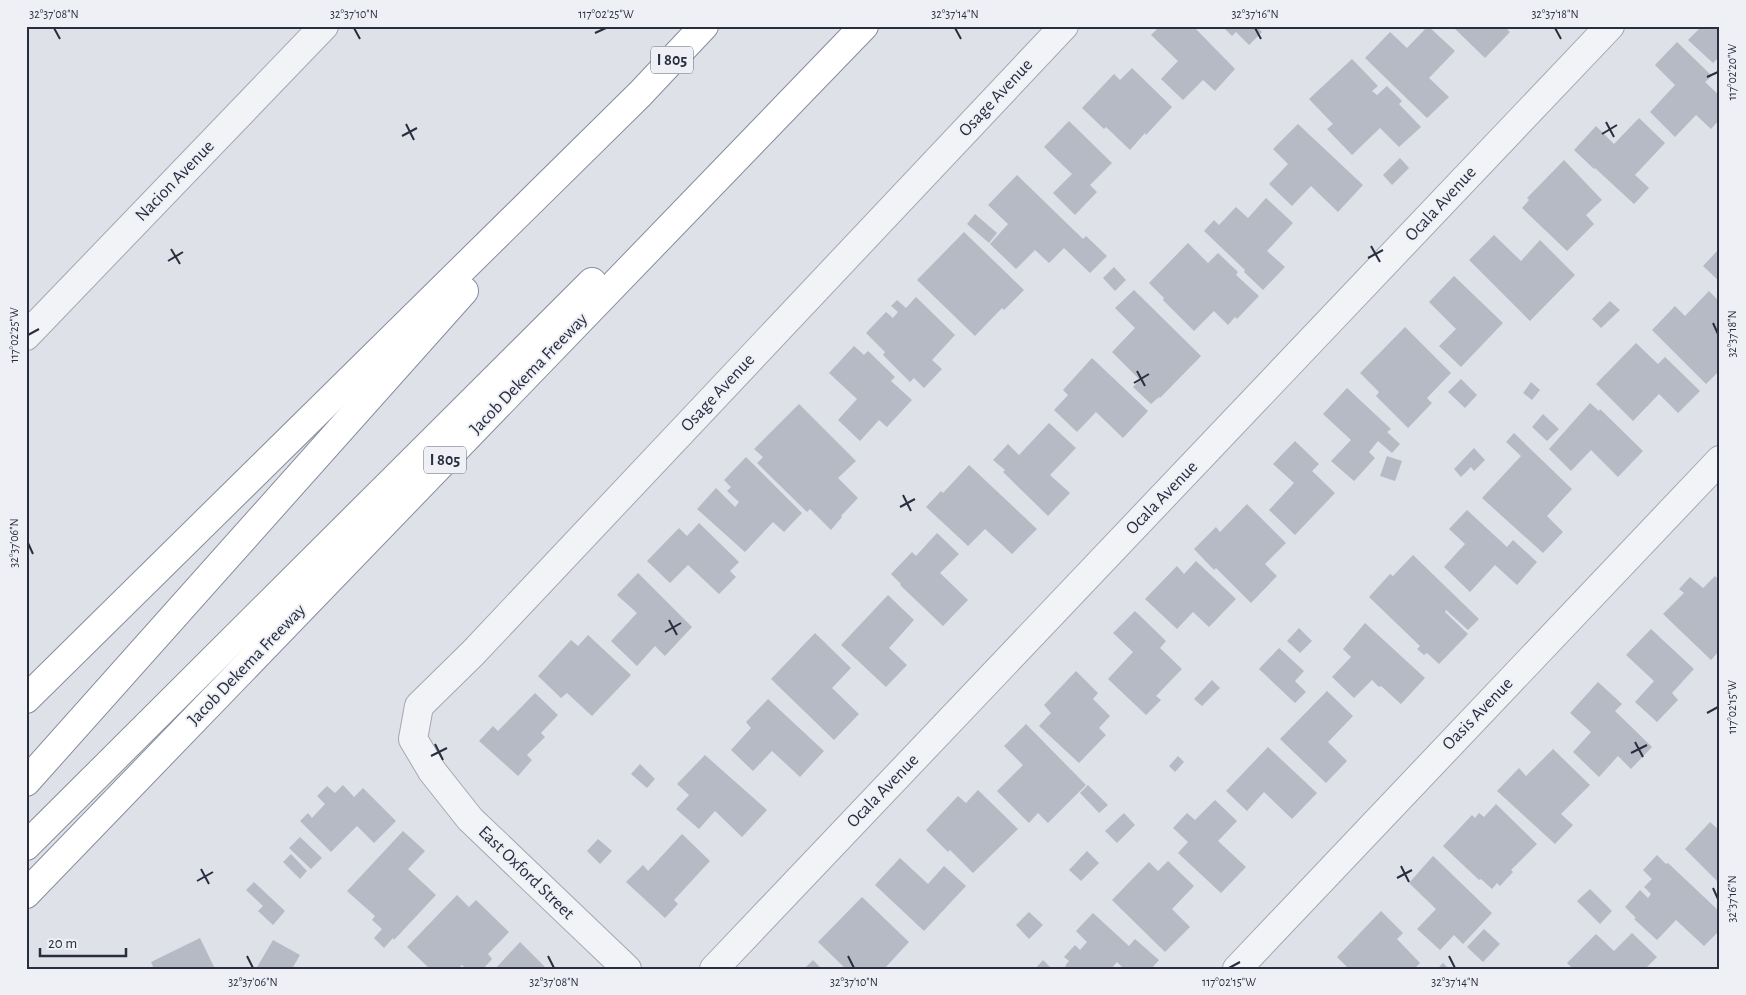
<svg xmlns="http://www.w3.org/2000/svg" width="1746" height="995" font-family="'Alegreya Sans',sans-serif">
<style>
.building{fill:#b6bac5}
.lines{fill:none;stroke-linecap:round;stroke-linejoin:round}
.minor-casing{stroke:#a4a8b2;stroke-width:30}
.highway-casing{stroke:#868d9f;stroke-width:30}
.minor{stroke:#f1f3f6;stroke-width:28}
.highway{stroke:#fff;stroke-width:28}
.ticks{fill:none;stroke:#282e3f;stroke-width:2}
.labels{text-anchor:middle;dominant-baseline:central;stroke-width:4;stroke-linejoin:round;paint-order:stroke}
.shield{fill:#eef0f6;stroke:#636876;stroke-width:1}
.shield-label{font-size:16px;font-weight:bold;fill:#282e3f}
.street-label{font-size:18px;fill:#282e3f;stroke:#eef0f6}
.neatline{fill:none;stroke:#282e3f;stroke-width:2}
.ticks-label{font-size:12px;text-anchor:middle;fill:#282e3f}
</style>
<rect width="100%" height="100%" fill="#dfe1e8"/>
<g class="building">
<polygon points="1160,26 1193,26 1235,69 1215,91 1203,80 1183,100 1161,79 1178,61 1151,35"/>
<polygon points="1222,26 1256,26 1262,32 1249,45 1236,32 1232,36"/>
<polygon points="1428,26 1455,51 1429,78 1449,97 1427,118 1365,58 1390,32 1407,48"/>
<polygon points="1452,26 1504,26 1510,32 1485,58"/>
<polygon points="1702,26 1720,26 1720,56 1713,63 1688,40"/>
<polygon points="1677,42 1712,76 1705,82 1720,96 1720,119 1711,129 1696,115 1675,137 1650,112 1675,85 1655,65"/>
<polygon points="1352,59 1378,86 1372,91 1377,95 1387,86 1402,101 1399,104 1421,127 1399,147 1380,128 1352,155 1327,129 1333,124 1309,99"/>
<polygon points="1132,68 1172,107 1146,135 1145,133 1130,150 1106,127 1104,129 1082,108 1114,74 1120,80"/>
<polygon points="1639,118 1665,143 1635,175 1649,188 1634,204 1595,168 1594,169 1574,150 1596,126 1614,144"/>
<polygon points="1069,121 1112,163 1090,185 1097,192 1075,215 1053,193 1072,174 1044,147"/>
<polygon points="1298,124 1363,185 1338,212 1311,186 1292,206 1269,184 1288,164 1273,149"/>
<polygon points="1400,158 1409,168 1392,185 1383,175"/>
<polygon points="1564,160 1602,200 1586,215 1594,224 1567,251 1522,208 1529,200 1527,198"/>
<polygon points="1017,175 1083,239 1086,236 1107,256 1090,273 1064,248 1049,263 1035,250 1016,269 990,244 1008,224 988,205"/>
<polygon points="1266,198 1293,223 1267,251 1285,267 1263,290 1244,272 1245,270 1204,231 1214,220 1219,225 1236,207 1248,218"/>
<polygon points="975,214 997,233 989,243 967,224"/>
<polygon points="964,232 1024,290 1004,310 1002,308 975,336 917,280"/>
<polygon points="1494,235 1521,261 1540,240 1575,275 1530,321 1469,260"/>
<polygon points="1188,243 1208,263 1218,253 1238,272 1236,275 1259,296 1237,319 1235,317 1228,325 1214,311 1194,331 1163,300 1164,298 1149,283"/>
<polygon points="1720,248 1720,282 1703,266"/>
<polygon points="1114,267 1126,280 1115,291 1103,278"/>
<polygon points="1454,276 1503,323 1461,367 1439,346 1456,329 1429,302"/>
<polygon points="1134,290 1201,356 1160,398 1159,397 1151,404 1133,387 1140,380 1112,352 1135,328 1115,308"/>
<polygon points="1709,291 1720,302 1720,370 1706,384 1652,330 1675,306 1685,316"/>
<polygon points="916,297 955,335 932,360 942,369 924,388 914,378 910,382 883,355 885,352 866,333 886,312 893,318 898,312 891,306 897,300 906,308"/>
<polygon points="1610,301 1620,310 1601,328 1592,319"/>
<polygon points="1405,327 1451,373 1427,398 1432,403 1408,428 1376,396 1379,392 1360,373"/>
<polygon points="1636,343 1658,364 1665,357 1700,391 1678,413 1659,394 1633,421 1596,384"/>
<polygon points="854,346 864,355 868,351 895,377 891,381 912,400 887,427 879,420 860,441 838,420 857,399 829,373"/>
<polygon points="1092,358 1148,411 1123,438 1096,412 1077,432 1054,410 1068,395 1063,390"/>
<polygon points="1461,379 1477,395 1465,408 1448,392"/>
<polygon points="1531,382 1540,390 1532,400 1523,393"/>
<polygon points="1347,388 1391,429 1387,432 1400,444 1392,453 1378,441 1369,452 1375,458 1354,481 1331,461 1351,440 1323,414"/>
<polygon points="1590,403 1599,411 1600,409 1643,451 1618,477 1591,450 1571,471 1549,449"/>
<polygon points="799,404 856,461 838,478 858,498 841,516 842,517 831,530 810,509 807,512 757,463 763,457 754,449"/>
<polygon points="1543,414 1559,429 1547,441 1532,427"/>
<polygon points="1049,423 1076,448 1050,475 1070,493 1048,516 1003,472 1005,470 993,460 1008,444 1019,455"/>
<polygon points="1514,433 1572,489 1547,516 1563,532 1543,553 1482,498 1521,456 1506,442"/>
<polygon points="1295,441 1319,464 1312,471 1335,493 1295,535 1269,510 1294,483 1273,464"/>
<polygon points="1474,448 1485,460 1474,471 1471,467 1461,477 1454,469"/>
<polygon points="1387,456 1402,461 1395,481 1380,476"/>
<polygon points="746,457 802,513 784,532 773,522 745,552 697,509 716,488 735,507 739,502 727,491 731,487 724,480"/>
<polygon points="969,465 1037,529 1012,554 985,529 968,546 926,507 941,491 943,493"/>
<polygon points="1247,504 1286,543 1265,564 1277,576 1251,603 1216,568 1214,570 1194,549 1216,527 1220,532"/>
<polygon points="1467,510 1507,547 1513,540 1537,562 1517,585 1495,565 1470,592 1444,567 1465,544 1449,529"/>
<polygon points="699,523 739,562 730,571 736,577 719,594 688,565 670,583 647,561 679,528 687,536"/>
<polygon points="937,533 959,554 940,573 968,600 943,626 900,585 901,584 891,574 912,552 916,556"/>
<polygon points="1413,555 1479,619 1468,630 1446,610 1445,612 1468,634 1439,664 1427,653 1424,655 1417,649 1420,646 1369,597 1390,574 1393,576"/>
<polygon points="1196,561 1236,599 1209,627 1193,612 1177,629 1145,599 1177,566 1184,574"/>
<polygon points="638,573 692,627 665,656 655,646 637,666 611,641 637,613 617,595"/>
<polygon points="1715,576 1720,581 1720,650 1711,660 1663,614 1684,593 1679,589 1690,577 1703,588"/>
<polygon points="888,595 914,620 889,648 907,665 886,687 841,645"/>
<polygon points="1135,611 1166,641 1160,648 1182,669 1156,696 1161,700 1146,715 1108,679 1133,652 1113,633"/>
<polygon points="1365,623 1425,678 1401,704 1381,686 1379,687 1372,680 1354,698 1332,677 1351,657 1343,649"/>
<polygon points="1299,628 1312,641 1300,653 1287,641"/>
<polygon points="1651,629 1694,669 1672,693 1678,700 1657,722 1635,702 1654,681 1626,655"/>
<polygon points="815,633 851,668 832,688 859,714 834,740 771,679"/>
<polygon points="588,635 631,675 592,716 567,693 561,698 538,676 571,640 578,646"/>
<polygon points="1279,648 1304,671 1295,681 1306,692 1295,703 1259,669"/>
<polygon points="1076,671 1098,693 1093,699 1110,716 1099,728 1106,735 1079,763 1039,726 1051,713 1044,705"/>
<polygon points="1212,680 1220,688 1202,706 1194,699"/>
<polygon points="1598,682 1622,704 1615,711 1652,747 1631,769 1618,756 1599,777 1573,752 1591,732 1570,713"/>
<polygon points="1327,691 1353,716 1328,742 1347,761 1326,783 1280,739"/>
<polygon points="535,693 558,715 541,733 545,737 527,755 532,760 518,776 479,741 493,726 498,731"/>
<polygon points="768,699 824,751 800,777 772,751 753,771 731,750 751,728 746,722"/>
<polygon points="1026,724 1086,785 1048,823 1038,813 1029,823 997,791 1023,765 1004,746"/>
<polygon points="1268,747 1317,793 1292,819 1264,792 1247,811 1226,791"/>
<polygon points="1553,749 1590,785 1561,814 1573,825 1555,844 1497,791 1519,768 1526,776"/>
<polygon points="705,755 767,810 742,837 715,811 699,829 676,809 689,795 677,784"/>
<polygon points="1178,756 1184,762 1175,772 1169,766"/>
<polygon points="640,764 655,779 647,788 631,774"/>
<polygon points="343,785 354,797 363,788 396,821 374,843 357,826 331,852 300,821 308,813 312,818 325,804 317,796 327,786 335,793"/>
<polygon points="1088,785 1108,805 1099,813 1080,793"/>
<polygon points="978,790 1018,829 973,873 950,850 948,852 926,830 958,796 966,803"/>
<polygon points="1215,800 1237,821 1218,841 1246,867 1221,893 1178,853 1188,842 1173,828 1187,813 1195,820"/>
<polygon points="1496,804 1537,844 1511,870 1513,872 1500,886 1497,883 1492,889 1481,879 1479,880 1443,846 1472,815 1475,818 1479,813 1484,817"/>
<polygon points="1124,813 1135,825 1117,843 1105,831"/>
<polygon points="1710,822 1720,831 1720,884 1685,849"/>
<polygon points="403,831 425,851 408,869 436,895 394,940 393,938 384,948 374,938 382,929 372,920 375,916 347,891"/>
<polygon points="682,834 710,861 674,900 678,904 665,918 626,882 643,865 648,871"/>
<polygon points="300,837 322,858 311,869 289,848"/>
<polygon points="598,839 612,851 600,864 587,851"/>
<polygon points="1087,851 1099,863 1081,881 1069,870"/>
<polygon points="291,854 307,871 300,879 283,862"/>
<polygon points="1657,855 1666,864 1668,863 1720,912 1720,930 1704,946 1676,920 1657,940 1634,919 1636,918 1625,907 1640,890 1648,898 1651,894 1644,887 1652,879 1643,870"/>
<polygon points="1433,856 1492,913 1463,944 1454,935 1440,950 1417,929 1436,909 1409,883"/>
<polygon points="900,858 928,884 944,866 966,886 924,931 875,885"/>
<polygon points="1168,861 1194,886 1172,909 1190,927 1165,952 1112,900 1149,862 1158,871"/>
<polygon points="254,882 285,911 273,925 258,911 263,906 246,890"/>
<polygon points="1590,889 1612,911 1600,924 1577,901"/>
<polygon points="457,895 469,907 476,900 509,932 488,954 492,959 483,969 466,969 462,965 458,969 430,969 407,947"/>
<polygon points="862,897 909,942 884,969 846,969 818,942"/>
<polygon points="1381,911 1403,933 1397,939 1420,963 1414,969 1349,969 1337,957"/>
<polygon points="1029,912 1043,925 1029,939 1016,925"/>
<polygon points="1093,913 1129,946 1135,939 1159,960 1151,969 1124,969 1117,962 1111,969 1068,969 1065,966 1069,961 1064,957 1075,945 1080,950 1087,942 1076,931"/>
<polygon points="1484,929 1500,944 1483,962 1467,947"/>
<polygon points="1632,933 1657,957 1645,969 1573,969 1567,963 1596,934 1614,951"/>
<polygon points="200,938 215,969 154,969 151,962"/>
<polygon points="273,940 300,955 292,969 256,969"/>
<polygon points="520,942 546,968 495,969"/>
<polygon points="813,960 822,969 804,969"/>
<polygon points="1043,960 1052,969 1035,969"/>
<polygon points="1443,963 1449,969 1437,969"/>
</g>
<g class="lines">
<g class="minor-casing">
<g id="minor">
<polyline points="26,336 324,26"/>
<polyline points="627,969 470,819 432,771 413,739 419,706 473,653 1064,26"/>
<polyline points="714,969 1610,26"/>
<polyline points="1237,969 1720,460"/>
</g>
</g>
<g class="highway-casing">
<g id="highway">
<polyline points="26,699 640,94 704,26"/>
<polyline points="26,782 464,291"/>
<polyline points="26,846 592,282"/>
<polyline points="26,894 864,26"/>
</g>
</g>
<use href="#minor" class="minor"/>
<use href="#highway" class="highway"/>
</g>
<path class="ticks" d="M54,28L60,39M354,28L360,39M955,28L961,39M1255,28L1261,39M1555,28L1561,39M595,33L606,28M1707,77L1718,72M1606,122L1614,137M406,124L414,140M1602,134L1617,125M402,136L417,128M1371,246L1380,262M171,249L180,264M1368,258L1383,250M168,261L183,252M1713,323L1718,334M28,335L39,329M1137,371L1145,386M1134,383L1149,374M903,495L911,511M900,507L915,499M28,543L33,554M669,620L677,635M665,632L681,623M1707,713L1718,707M1635,742L1643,757M435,744L443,760M1631,753L1647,745M431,756L447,748M1401,866L1409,882M201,869L209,884M1397,878L1412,870M197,881L213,872M1713,888L1718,899M247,956L253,968M548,956L554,968M848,956L854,968M1449,956L1455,968M1229,968L1240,962"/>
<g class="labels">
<g class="shield">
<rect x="651" y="46.5" width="42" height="27" rx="4"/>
<rect x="424" y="446.5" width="42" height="27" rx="4"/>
</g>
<g class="shield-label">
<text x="672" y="60">I 805</text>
<text x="445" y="460">I 805</text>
</g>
<g class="street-label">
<text transform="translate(996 98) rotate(-47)">Osage Avenue</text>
<text transform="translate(175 181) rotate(-46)">Nacion Avenue</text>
<text transform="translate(1441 204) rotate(-47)">Ocala Avenue</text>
<text transform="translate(529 374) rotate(-46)">Jacob Dekema Freeway</text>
<text transform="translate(718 393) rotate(-47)">Osage Avenue</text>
<text transform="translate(1162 498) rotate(-46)">Ocala Avenue</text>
<text transform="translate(247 665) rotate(-46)">Jacob Dekema Freeway</text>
<text transform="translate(1478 714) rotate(-46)">Oasis Avenue</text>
<text transform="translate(883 791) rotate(-46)">Ocala Avenue</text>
<text transform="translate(526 873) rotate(44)">East Oxford Street</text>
</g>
</g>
<rect width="1746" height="995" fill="none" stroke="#eef0f6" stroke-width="55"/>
<path d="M40 948v8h86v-8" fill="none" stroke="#282e3f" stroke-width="2.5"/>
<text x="48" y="948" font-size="15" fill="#282e3f" stroke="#eef0f6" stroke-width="4" paint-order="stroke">20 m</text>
<rect x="28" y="28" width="1690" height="940" class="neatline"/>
<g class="ticks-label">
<text x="54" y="18">32°37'08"N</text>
<text x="354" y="18">32°37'10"N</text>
<text x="606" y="18">117°02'25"W</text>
<text x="955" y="18">32°37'14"N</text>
<text x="1255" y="18">32°37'16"N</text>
<text x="1555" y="18">32°37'18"N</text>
<text transform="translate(1732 72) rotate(-90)" y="4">117°02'20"W</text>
<text transform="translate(1732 334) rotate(-90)" y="4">32°37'18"N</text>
<text transform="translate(14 335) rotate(-90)" y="4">117°02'25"W</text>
<text transform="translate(14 543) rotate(-90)" y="4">32°37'06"N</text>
<text transform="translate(1732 707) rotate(-90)" y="4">117°02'15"W</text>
<text transform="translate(1732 899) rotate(-90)" y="4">32°37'16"N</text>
<text x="253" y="986">32°37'06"N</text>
<text x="554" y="986">32°37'08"N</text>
<text x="854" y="986">32°37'10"N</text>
<text x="1229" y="986">117°02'15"W</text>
<text x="1455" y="986">32°37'14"N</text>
</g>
</svg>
